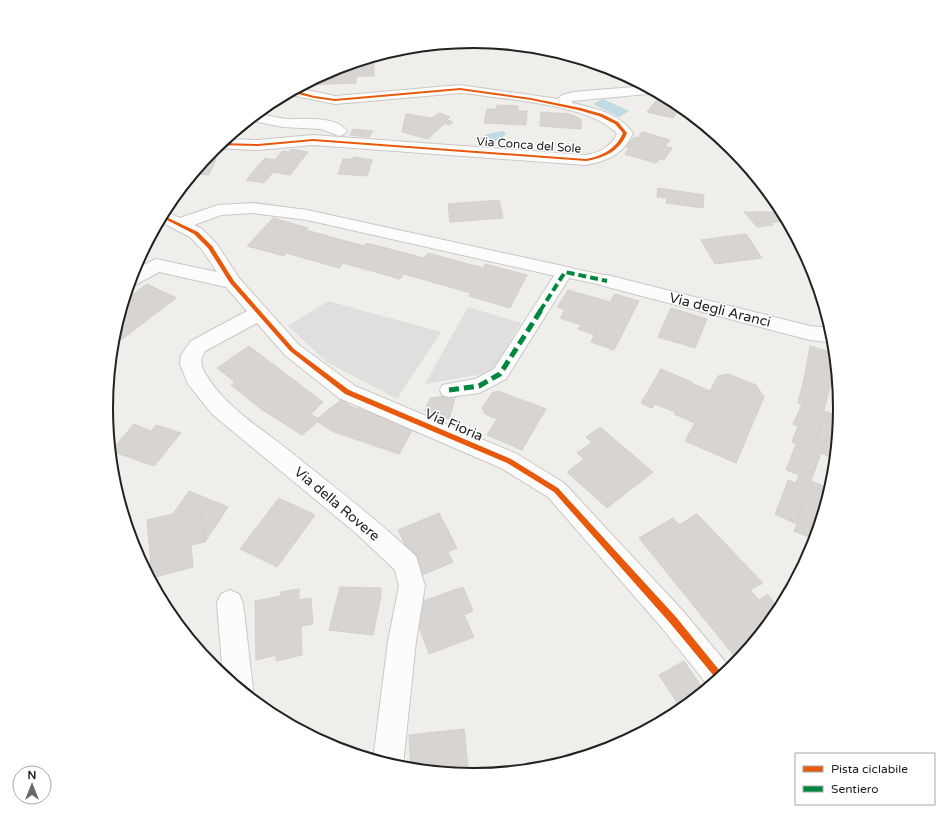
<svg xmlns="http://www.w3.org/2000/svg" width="947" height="817" font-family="'Varela Round',sans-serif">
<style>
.parking{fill:#e0dfde}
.water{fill:#bfdbe3}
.building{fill:#d7d4d2;stroke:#d3d0cc}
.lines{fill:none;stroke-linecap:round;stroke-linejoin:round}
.pedestrian-casing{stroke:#c9c8c7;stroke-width:2}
.minor-casing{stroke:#c9c8c7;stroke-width:2}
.pedestrian{fill:#fdfcfc;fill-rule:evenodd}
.minor{fill:#fdfcfc;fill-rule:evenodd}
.quiet-far1{stroke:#00873e;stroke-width:4;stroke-dasharray:8 4;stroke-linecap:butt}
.quiet{stroke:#00873e;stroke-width:5;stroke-dasharray:10 5;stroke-linecap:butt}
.cycleway-casing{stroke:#fff;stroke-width:2}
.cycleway{fill:#e8590c;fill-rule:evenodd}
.labels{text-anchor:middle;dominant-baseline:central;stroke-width:3;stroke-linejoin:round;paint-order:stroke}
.far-street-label{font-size:12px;fill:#222;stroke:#fff}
.street-label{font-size:14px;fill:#222;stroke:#fff}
.rim{fill:none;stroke:#222;stroke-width:2}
</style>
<rect width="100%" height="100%" fill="#f0eeeb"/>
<g class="parking">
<polygon points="328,301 441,332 397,399 327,362 288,326"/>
<polygon points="468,307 521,323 494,369 489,373 425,384"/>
</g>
<g class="water">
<polygon points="603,99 629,111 619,117 593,104"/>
<path d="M503,131L506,133C501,142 486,146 478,140C483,134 495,132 503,131Z"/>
</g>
<g class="building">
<polygon points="358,61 374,61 374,76 356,76 356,83 302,85 333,69"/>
<polygon points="658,98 677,103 682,106 673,118 647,112"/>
<polygon points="271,102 279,104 263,115 257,113"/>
<polygon points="497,105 518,106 518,111 527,111 526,125 484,123 487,109 496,109"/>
<polygon points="541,112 569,114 581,119 581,129 540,126"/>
<polygon points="439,113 450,117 447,120 453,122 449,125 445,123 428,139 402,132 406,114 432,118"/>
<polygon points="353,129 373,131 369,137 350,135"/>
<polygon points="642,132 670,140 665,146 672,148 664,160 659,159 656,163 625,154 629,148 626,147 634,137 638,138"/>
<polygon points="291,149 308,152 290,175 273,172 264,183 246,180 265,158 275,160 282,151 289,152"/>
<polygon points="354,157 372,160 367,176 338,174 343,159 353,159"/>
<polygon points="206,158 216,159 209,175 193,174"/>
<polygon points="658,188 704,195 703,208 666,203 667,198 657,197"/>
<polygon points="499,200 503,218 450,222 448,204"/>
<polygon points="744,212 775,212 783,221 770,223 773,225 757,227"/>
<polygon points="273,218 308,228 306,230 364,246 367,243 424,258 428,253 483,268 485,264 527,275 510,308 469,296 471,293 404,274 400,279 343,263 339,268 286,253 284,256 247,246"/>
<polygon points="746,234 762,258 715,264 701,240"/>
<polygon points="795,247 802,247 814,271 811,271"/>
<polygon points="147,284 176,298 112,347 113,337 124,301"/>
<polygon points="568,290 610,302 615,294 639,301 614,350 591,342 598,326 584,321 581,325 560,318 565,310 557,307"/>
<polygon points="671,308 707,319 695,348 658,337"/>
<polygon points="584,321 598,326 595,335 578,329"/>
<polygon points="249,346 323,402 311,414 320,420 302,435 261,409 231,385 235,382 217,368"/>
<polygon points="810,346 836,354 839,389 804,379"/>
<polygon points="661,369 692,382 675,412 655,404 652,408 641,403"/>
<polygon points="728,374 756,385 764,397 736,463 685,441 695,423 674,414 691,383 710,391 718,376"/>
<polygon points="804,379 830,386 817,438 837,445 836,459 821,453 811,481 831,489 819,529 797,518 802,506 782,497 788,480 796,483 799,475 786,470 796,444 792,442 798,426 793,424 802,405 798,403"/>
<polygon points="498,391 546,409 522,450 487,435 497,419 485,414 482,408 492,393"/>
<polygon points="456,395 449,419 425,411 430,398"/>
<polygon points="341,400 352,407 414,427 399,454 334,432 318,422 320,420 318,418"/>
<polygon points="825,411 840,417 837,445 817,438"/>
<polygon points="134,424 151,431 156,425 181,433 154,466 111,451"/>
<polygon points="600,427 653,472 607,508 567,472 584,459 577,453 592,442 586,437"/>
<polygon points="189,491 228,507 205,542 199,508 173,514"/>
<polygon points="782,497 802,506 797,518 819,529 816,540 794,531 797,524 775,514"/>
<polygon points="279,498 315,515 277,567 240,549"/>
<polygon points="199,508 205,542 191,545 193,567 152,578 147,520"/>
<polygon points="439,513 457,548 448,552 453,562 420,576 398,530"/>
<polygon points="697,514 763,583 750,590 759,600 767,594 780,610 739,662 639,538 673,518 679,525"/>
<polygon points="340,587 381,588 381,596 373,635 329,630"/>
<polygon points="463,587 473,611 464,615 474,637 429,654 415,615 417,603"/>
<polygon points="299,589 299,600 311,598 313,624 301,626 302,655 276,661 276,655 256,660 255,601 281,596 281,592"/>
<polygon points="684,661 705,692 682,710 659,675"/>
<polygon points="663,718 666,721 629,740"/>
<polygon points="464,729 469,776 411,770 409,735"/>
</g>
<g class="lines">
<g class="pedestrian-casing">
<polygon id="pedestrian" points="565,267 613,277 615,281 613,285 607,286 569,278 506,379 479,393 449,397 442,395 440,390 442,385 475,379 494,369 559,268"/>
</g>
<g class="minor-casing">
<g id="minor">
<polygon points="616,70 630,78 625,79 612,77 610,74"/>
<path d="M460,85L558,99L562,95L573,92L646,86L658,93L572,101V103C594,108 619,113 633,133C624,154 607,161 586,165L313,145L258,150L215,148L225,139L258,140L313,135L586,155C599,153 612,146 617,134C592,105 510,100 472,94L460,93L335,104L286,94L297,88L335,96Z"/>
<path d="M257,113C267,115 277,118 287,119C304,120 335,115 347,131L344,134L339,136L321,129L283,127L248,120Z"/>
<path d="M253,203L307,210L572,268L574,272L572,276L565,278L307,220L253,213L221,215L194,225L202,229L216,243L239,278L299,345L355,386L517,454L564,483L683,611L732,670L710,688L663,629L548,497L501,468L339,398L285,355L257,323L205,351C200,359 200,365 205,373C223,405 259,427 287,449C331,484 375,518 416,556L425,586L416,641L403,765L402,769L373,760L388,641L399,586L395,570L357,534L212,414L188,384L180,364L181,355L191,341L247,311L226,287L159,272L137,284L129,286L133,270L156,259L217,272L203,251L190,237L159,221L164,211L180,218L218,205Z"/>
<polygon points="607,275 810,326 831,328 835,343 810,340 600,285 598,281 600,277"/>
<polygon points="230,590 239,594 243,603 253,689 250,698 223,676 217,603 221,594"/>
</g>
</g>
<use href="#pedestrian" class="pedestrian"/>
<use href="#minor" class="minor"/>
<polyline class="quiet-far1" points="540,311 565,272 607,281"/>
<polyline class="quiet" points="449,390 479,386 500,374 541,310"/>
<g class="cycleway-casing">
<g id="cycleway">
<path d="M460,88L531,98L581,108L602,114L618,122L627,133C620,151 604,158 586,161L313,141L258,146L218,145L221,143L258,144L313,139L586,159C602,156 616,149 623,133L615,124L599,116L578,110L531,100L460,90L335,101L314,98L290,92L293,90L314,96L335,99Z"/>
<polygon points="162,215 198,232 212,246 234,281 294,349 349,390 511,459 558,488 676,617 724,676 718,681 670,623 554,492 507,463 345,394 290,351 230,283 208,248 194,234 161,217"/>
</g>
</g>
<use href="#cycleway" class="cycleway"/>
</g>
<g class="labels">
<g class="far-street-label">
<text transform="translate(529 145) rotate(4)">Via Conca del Sole</text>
</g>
<g class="street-label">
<text transform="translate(720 310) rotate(14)">Via degli Aranci</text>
<text transform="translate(454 425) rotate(23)">Via Fioria</text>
<text transform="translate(337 504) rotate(40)">Via della Rovere</text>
</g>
</g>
<path d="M0 0H947V817H0ZM113 408a360 360 0 1 1 720 0a360 360 0 1 1-720 0Z" fill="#fff" fill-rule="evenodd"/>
<path class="rim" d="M113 408a360 360 0 1 1 720 0a360 360 0 1 1-720 0Z"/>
<rect x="795" y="753" width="140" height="52" fill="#ffffff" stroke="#a7a7a7"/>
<rect x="803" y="766" width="20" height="6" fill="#e8590c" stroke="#a7a7a7"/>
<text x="831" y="773" font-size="12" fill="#222222">Pista ciclabile</text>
<rect x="803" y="786" width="20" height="6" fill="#00873e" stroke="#a7a7a7"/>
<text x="831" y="793" font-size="12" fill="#222222">Sentiero</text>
<g transform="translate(32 785)"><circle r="19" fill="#ffffff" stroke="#a7a7a7"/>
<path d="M0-3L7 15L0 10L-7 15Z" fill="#6a6968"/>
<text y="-6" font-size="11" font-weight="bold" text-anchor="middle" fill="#222222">N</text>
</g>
</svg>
